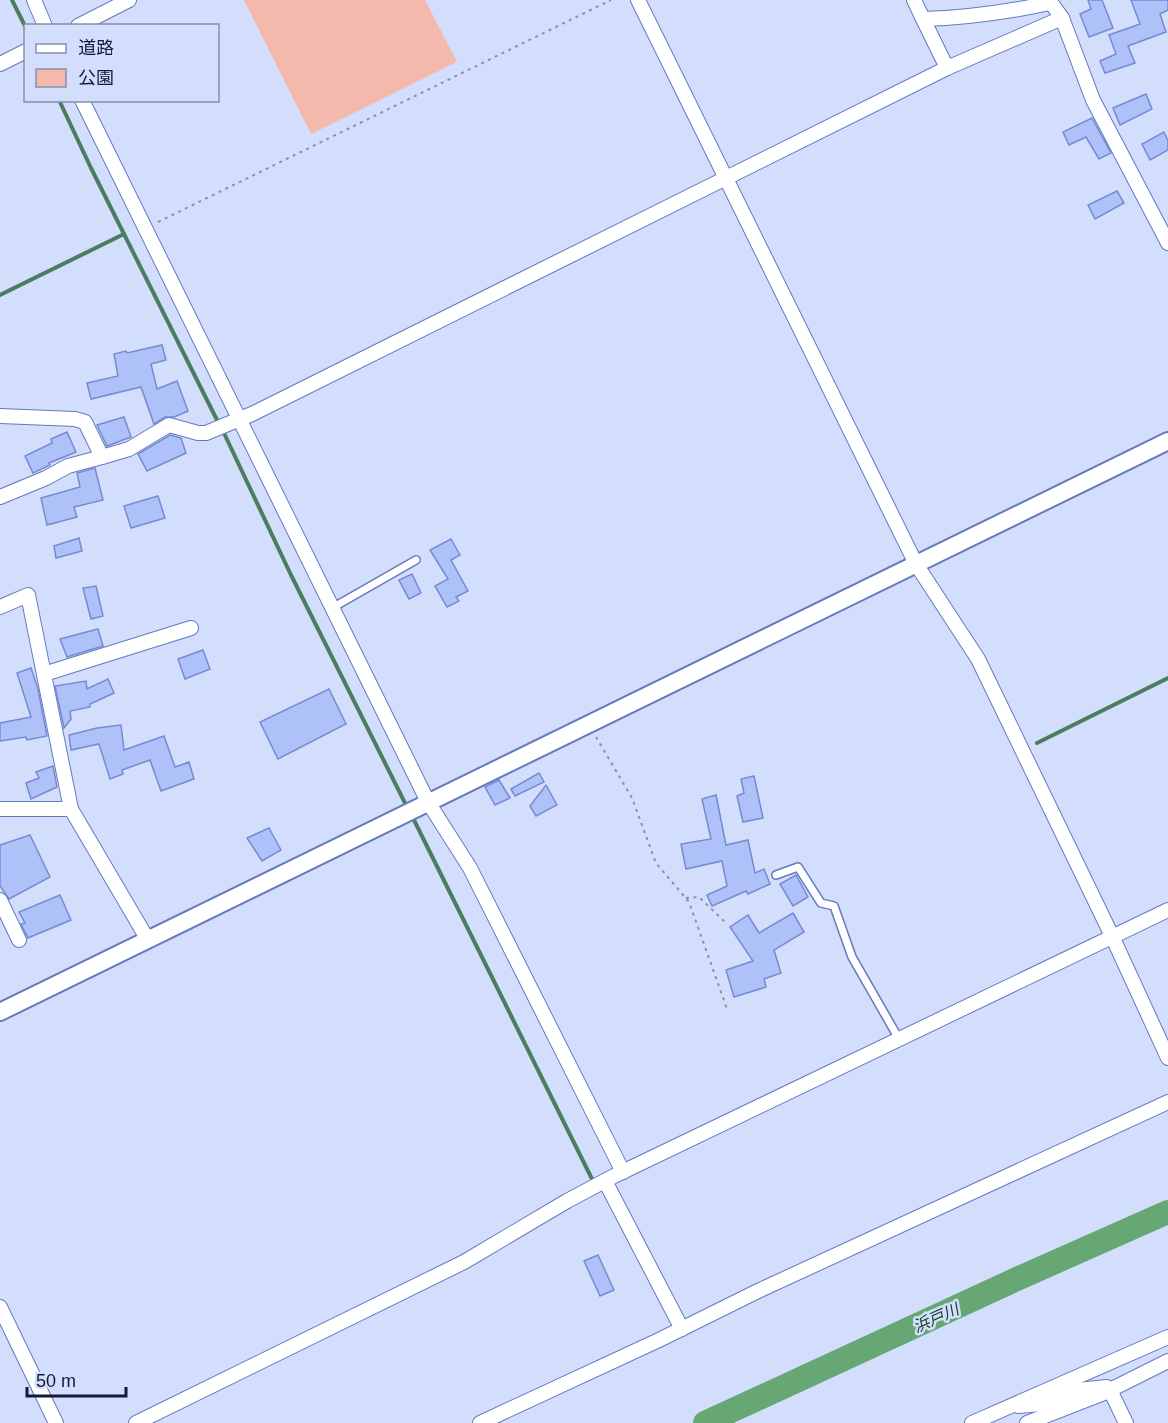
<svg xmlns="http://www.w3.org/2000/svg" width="1168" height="1423" font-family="Helvetica,'Noto Sans JP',sans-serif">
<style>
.green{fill:#f4b8ad}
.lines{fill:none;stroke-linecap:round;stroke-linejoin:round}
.stream{stroke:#4d7d61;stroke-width:4}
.river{stroke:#66a774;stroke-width:24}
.building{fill:#aec1f8;stroke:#748bd1;stroke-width:1.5}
.service-casing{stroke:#6479bf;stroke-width:10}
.minor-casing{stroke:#6479bf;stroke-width:16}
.tertiary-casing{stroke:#6479bf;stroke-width:20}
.path{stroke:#8791af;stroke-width:2;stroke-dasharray:3 4.5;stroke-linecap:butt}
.service{stroke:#fff;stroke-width:7}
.minor{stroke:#fff;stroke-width:14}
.tertiary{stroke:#fff;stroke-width:16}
.labels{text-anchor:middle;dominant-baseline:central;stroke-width:5;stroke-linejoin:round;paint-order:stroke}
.water-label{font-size:16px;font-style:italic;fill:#10411f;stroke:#d3defd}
</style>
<rect width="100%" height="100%" fill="#d3defd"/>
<polygon class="green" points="244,0 425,0 457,62 311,134"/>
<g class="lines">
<g class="stream">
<polyline points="12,0 26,28"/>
<polyline points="59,100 91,168 219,424"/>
<polyline points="0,295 124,234"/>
<polyline points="223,431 291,575 407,807"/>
<polyline points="1037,743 1168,678"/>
<polyline points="412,816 594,1183"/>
</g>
<polyline class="river" points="705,1423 1019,1278 1168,1212"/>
</g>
<g class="building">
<polygon points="1088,0 1102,0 1113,28 1089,37 1080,14 1091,9"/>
<polygon points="1131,0 1168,0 1168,10 1160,14 1166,32 1128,46 1135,63 1105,73 1100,61 1116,54 1109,35 1140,24"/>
<polygon points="1146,94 1152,109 1120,125 1113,108"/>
<polygon points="1092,118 1111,153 1099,159 1086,137 1069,145 1063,132"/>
<polygon points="1164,132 1168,141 1168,150 1150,160 1142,144"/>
<polygon points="1117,191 1124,203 1095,219 1088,205"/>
<polygon points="162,345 166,360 151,364 157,389 177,381 188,411 174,417 165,417 154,424 141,387 91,399 87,383 118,376 114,354 126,351 127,353"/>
<polygon points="124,417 131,437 107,446 97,425"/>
<polygon points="67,432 76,452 49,463 50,465 33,473 25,456 52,443 51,439"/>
<polygon points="170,435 181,438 186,453 147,471 138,454"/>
<polygon points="95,468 103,500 74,507 77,517 47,525 41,498 80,487 77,473"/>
<polygon points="158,496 165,518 131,528 124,506"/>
<polygon points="79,538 82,551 56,558 54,546"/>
<polygon points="451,539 460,555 451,560 468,591 456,597 459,601 447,607 435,586 448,579 430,550"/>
<polygon points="412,574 421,593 409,599 399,580"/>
<polygon points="96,586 103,616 91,619 83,588"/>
<polygon points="98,629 103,646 67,657 60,639"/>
<polygon points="203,650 210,669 185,679 178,659"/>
<polygon points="31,668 38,689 47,736 27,740 26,737 0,741 0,723 31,717 17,673"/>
<polygon points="108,679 114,693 90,704 90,707 70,711 71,719 64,728 55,686 86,681 87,689"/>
<polygon points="329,689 346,724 278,759 260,722"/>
<polygon points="121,725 124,750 164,736 175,767 189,762 194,779 161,791 150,760 122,770 123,774 110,779 99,744 71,750 69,735 97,728"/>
<polygon points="53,766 57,787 31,799 26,783 39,778 36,772"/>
<polygon points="539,773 544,782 515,796 511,789"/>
<polygon points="754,776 763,818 743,822 737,796 744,793 741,779"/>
<polygon points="499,780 510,798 495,805 485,787"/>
<polygon points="546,785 557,805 536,816 530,806"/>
<polygon points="716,795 726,845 748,840 755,873 764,869 770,884 748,894 746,891 712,906 707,895 727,886 722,861 686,869 681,844 711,839 702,799"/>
<polygon points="269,828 281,850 262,861 247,838"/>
<polygon points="30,835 50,877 9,899 0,886 0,845"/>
<polygon points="796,875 808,897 793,906 780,884"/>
<polygon points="60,895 71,920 28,938 21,924 25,923 19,912"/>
<polygon points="793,913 804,932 774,950 781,973 764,979 766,987 734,997 726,970 753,961 730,927 748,915 759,933"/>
<polygon points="598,1255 614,1290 600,1296 584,1261"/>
</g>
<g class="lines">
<g class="service-casing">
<g id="service">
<polyline points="332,608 416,560"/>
<polyline points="776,875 798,867 821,903 834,906 852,957 899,1039"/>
</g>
</g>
<g class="minor-casing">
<g id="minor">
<polyline points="34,0 45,26"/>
<polyline points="638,0 916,564 978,659 1112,936 1168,1058"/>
<path d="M914,0L923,19C966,18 1008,12 1050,3"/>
<polyline points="1049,0 1062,18 1093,100 1168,243"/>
<polyline points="923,19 947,68"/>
<polyline points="78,26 129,0"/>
<polyline points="0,64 26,51"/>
<polyline points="82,100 428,802 470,868 623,1172"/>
<polyline points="0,416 75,419 85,422 102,457 129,449 169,425 198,433 206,433 252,414 947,68 1062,18"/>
<polyline points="0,497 46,478 68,466 102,457"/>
<polyline points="0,607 28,595 71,809 148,940"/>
<polyline points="44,674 191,628"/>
<polyline points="0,809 71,809"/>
<polyline points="0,900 19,940"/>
<polyline points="605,1181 682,1329"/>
<polyline points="0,1307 56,1423"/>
<polyline points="1110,1390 1126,1423"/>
<polyline points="1018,1406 1042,1404 1077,1390 1107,1387"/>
<polyline points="136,1423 464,1262 567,1201 614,1176 1168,910"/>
<polyline points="480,1423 659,1340 758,1291 1168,1102"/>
<polyline points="972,1423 1168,1337"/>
<polyline points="1027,1423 1104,1393 1168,1361"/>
</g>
</g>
<g class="tertiary-casing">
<polyline id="tertiary" points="0,1012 1168,441"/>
</g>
<g class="path">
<polyline points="158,222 611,0"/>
<polyline points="596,737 632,798 656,863 689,902 727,1009"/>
<polyline points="686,898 699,897 727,924"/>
</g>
<use href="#service" class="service"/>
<use href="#minor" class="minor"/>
<use href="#tertiary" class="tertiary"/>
</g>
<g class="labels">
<g class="water-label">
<text transform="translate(936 1318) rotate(-24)">浜戸川</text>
</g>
</g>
<rect x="24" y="24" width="195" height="78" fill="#d3defd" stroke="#8690ad" stroke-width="1.5"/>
<rect x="36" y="44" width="30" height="9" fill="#ffffff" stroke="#8690ad" stroke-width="1.5"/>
<text x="78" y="54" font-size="18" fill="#131a36">道路</text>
<rect x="36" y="69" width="30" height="18" fill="#f4b8ad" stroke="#8690ad" stroke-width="1.5"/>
<text x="78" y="84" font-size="18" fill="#131a36">公園</text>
<path d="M27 1387v9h99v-9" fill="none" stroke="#131a36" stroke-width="3"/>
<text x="36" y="1387" font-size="18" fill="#131a36" stroke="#d3defd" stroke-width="4.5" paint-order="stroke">50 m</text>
</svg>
